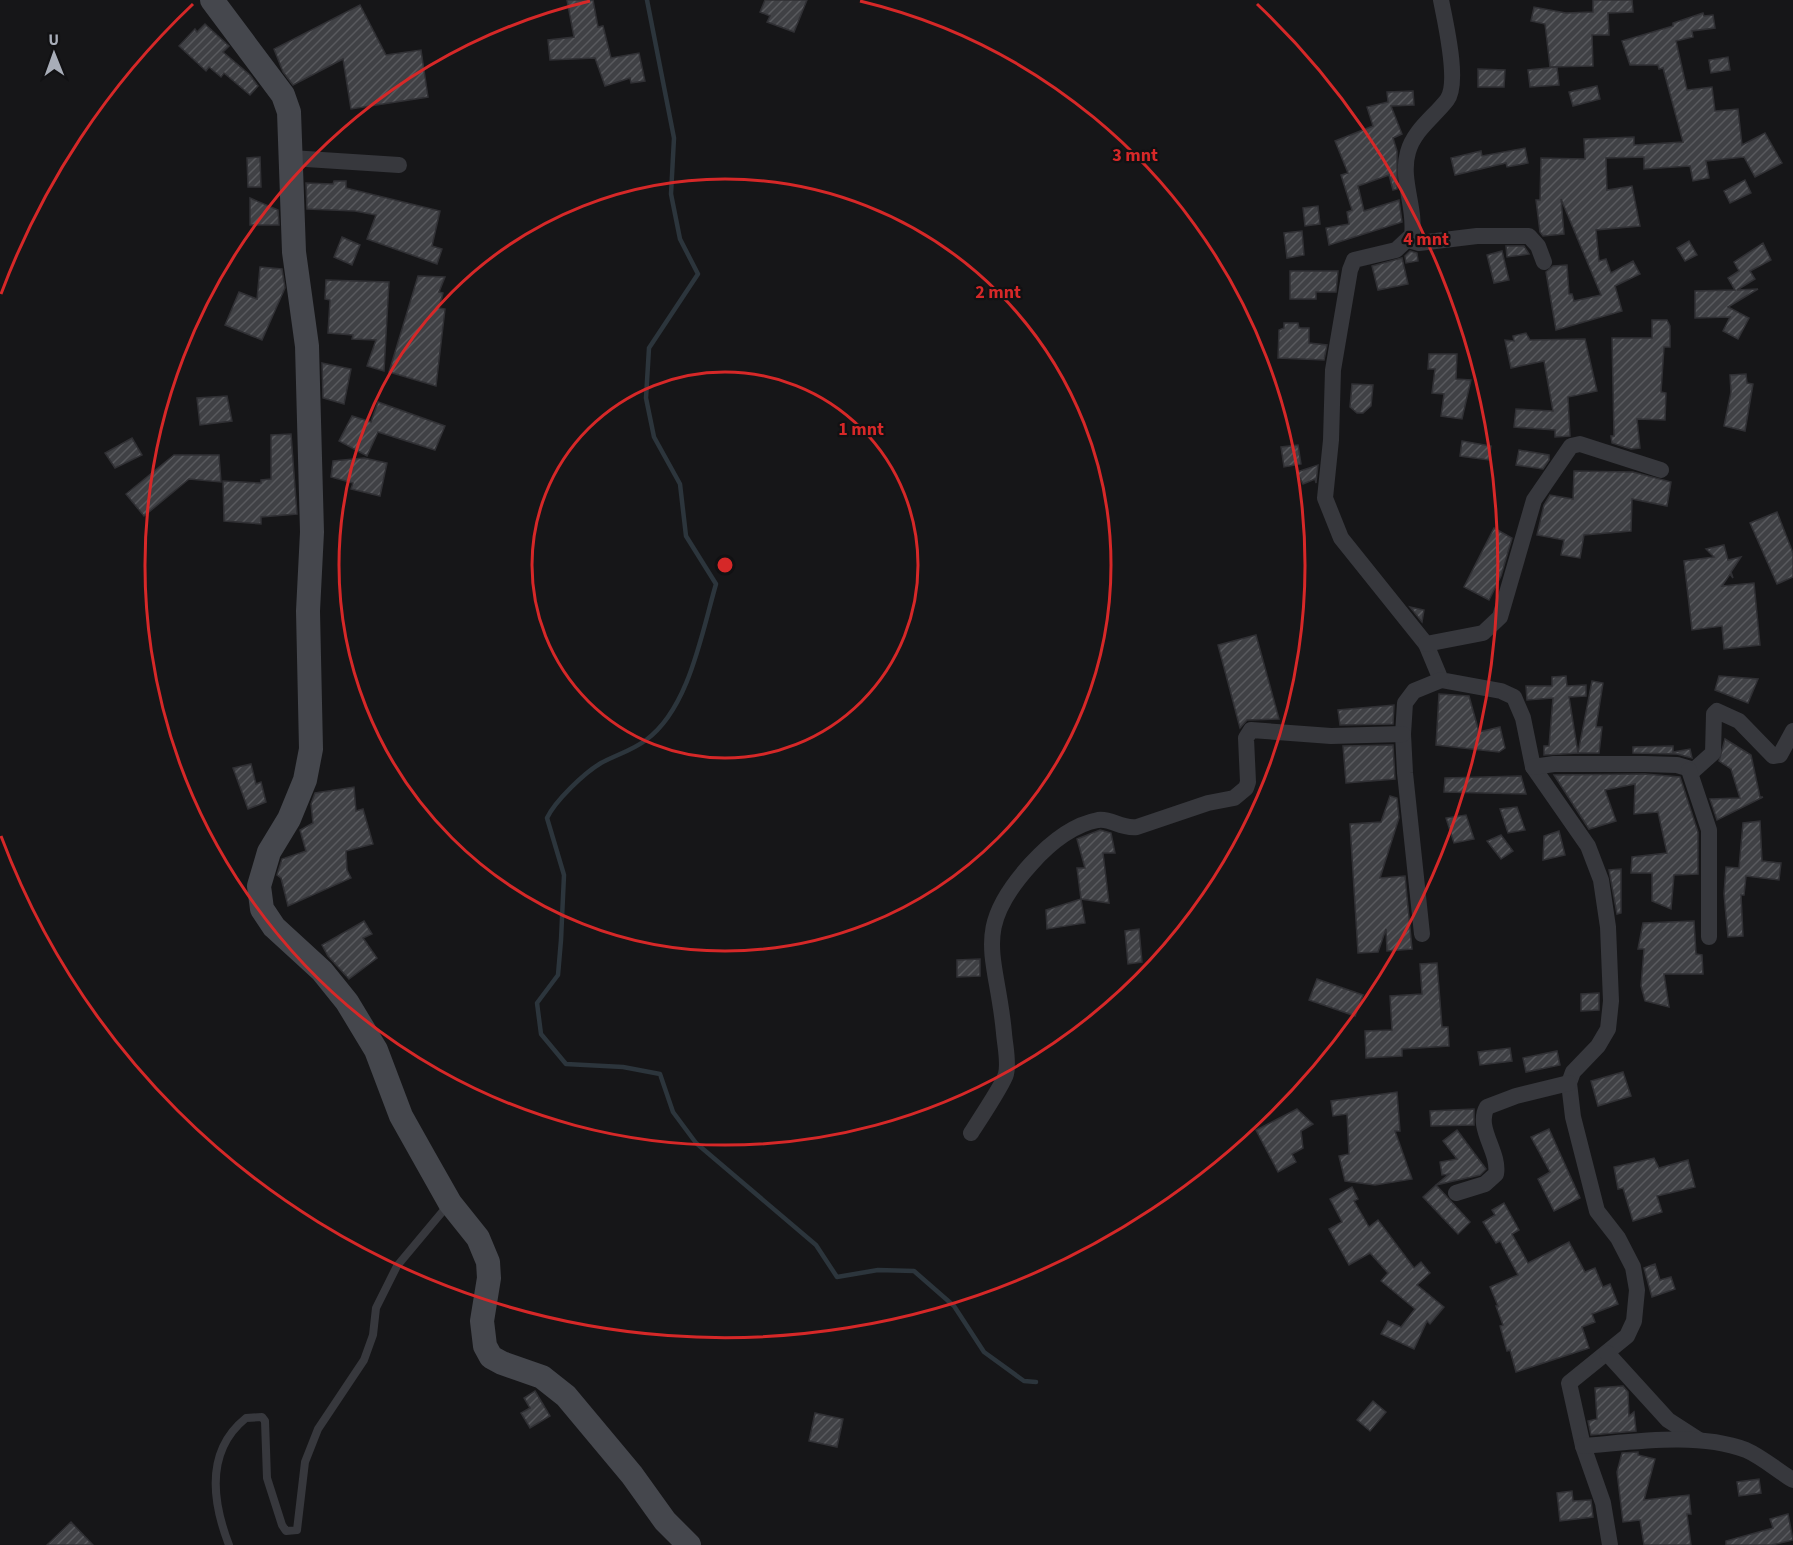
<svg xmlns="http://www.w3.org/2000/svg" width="1793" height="1545" font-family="'Source Sans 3',sans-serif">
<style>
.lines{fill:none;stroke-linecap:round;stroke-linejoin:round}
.stream{stroke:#2c353c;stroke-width:4.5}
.building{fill:url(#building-hatch);stroke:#303034;stroke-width:1.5}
.lane{stroke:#37383d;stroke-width:8}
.street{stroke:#37383d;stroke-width:16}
.secondary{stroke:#45474d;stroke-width:24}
.ring{fill:none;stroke:#d62828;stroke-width:3}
.centre{fill:#d62828;stroke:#111113;stroke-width:3}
.ring-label{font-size:18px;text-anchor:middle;font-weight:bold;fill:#d62828;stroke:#111113;stroke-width:4.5;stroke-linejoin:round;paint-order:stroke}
</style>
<defs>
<pattern id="building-hatch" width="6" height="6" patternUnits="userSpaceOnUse" patternTransform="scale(1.5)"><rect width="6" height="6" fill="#404145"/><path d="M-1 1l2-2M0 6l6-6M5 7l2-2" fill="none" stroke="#595a5e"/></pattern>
</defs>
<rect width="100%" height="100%" fill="#161618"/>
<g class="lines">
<path class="stream" d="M647,0L674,138L671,194L680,239L698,274L649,348L646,398L654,437L680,484L686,536L716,584C702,632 689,709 646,740C633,750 616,755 601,763C584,773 555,801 547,818L564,875L561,940L558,975L537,1003L541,1034L566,1064L623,1067L660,1074L673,1112L696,1143L816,1245L837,1277L878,1270L914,1271L954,1306L984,1352L1024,1381L1036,1382"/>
</g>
<g class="building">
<polygon points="567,0 593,0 598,27 603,26 611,58 639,53 645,81 631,83 630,78 605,86 595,58 550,60 548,40 574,37"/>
<polygon points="765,0 807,0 794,32 767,22 770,16 760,12"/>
<polygon points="1593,0 1632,0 1633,12 1608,13 1609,35 1592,35 1593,66 1550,67 1545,24 1531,21 1534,7 1566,13 1593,12"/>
<polygon points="360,5 386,55 421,50 428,97 351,109 343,59 293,85 283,72 274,49"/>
<polygon points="1703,13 1704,16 1713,15 1715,28 1692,31 1693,37 1676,41 1687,90 1712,87 1715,111 1738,109 1742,145 1765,133 1782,163 1755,177 1744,157 1706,161 1709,178 1693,181 1690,166 1644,169 1644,157 1606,158 1607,190 1632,186 1640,226 1596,230 1599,261 1606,259 1611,273 1633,261 1640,274 1615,286 1622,311 1556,330 1546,272 1553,266 1567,265 1569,294 1572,294 1574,301 1601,295 1561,199 1564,234 1543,236 1540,232 1536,200 1540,200 1541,158 1585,159 1584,139 1634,137 1634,145 1683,142 1663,68 1659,69 1658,65 1630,65 1622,41 1673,26 1673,23"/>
<polygon points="205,24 229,46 223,52 250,75 258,86 250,95 224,73 221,77 209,67 206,71 179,46 195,29 197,32"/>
<polygon points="1728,57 1730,70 1711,73 1709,60"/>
<polygon points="1557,67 1559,85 1530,87 1528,70"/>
<polygon points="1478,69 1505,70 1504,87 1478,87"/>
<polygon points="1597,86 1600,99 1573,106 1569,92"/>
<polygon points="1413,91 1414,105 1391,106 1402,134 1393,138 1397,151 1397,189 1393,190 1389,175 1358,186 1364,211 1399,200 1402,222 1329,245 1326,228 1349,224 1347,212 1352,210 1341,175 1348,173 1335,141 1373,126 1367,107 1388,102 1387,92"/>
<polygon points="1525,148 1528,163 1507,167 1506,163 1455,175 1451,158 1481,151 1482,156"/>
<polygon points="260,157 261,187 248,187 247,158"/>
<polygon points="1745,180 1751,193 1730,203 1724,191"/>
<polygon points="334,181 346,181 346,188 440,211 432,246 442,249 437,264 367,239 376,215 355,211 307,209 306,183 333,184"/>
<polygon points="250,198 278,210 279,225 250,225"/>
<polygon points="1318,206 1320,224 1305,226 1303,208"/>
<polygon points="1302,231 1304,255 1287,258 1284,233"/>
<polygon points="342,237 360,245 352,265 334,257"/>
<polygon points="1689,241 1697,255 1685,261 1677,248"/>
<polygon points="1763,243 1771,260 1750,271 1755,279 1737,290 1758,289 1728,307 1749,318 1738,339 1723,331 1730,317 1695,318 1695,291 1735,290 1728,278 1739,271 1734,262"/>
<polygon points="1506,246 1524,246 1529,254 1507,257"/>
<polygon points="1410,251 1417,253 1418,261 1406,263 1405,256"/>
<polygon points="1502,251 1509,280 1494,283 1487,255"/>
<polygon points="1402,258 1408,284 1378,290 1372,266"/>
<polygon points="260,267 282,269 285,288 262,340 225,325 239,292 257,299"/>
<polygon points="1290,271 1338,271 1336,292 1316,292 1316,299 1290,299"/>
<polygon points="418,276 445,277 439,292 443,293 439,308 445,309 436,386 389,372"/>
<polygon points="326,280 389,282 384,371 367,366 376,340 352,339 353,335 328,333 330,300 325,299"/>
<polygon points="1652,320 1667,320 1670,326 1670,347 1664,347 1661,392 1666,393 1665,420 1637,419 1640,448 1631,449 1612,443 1611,436 1614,436 1612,338 1652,338"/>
<polygon points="1284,323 1298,323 1299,328 1309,328 1309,343 1327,345 1324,360 1278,358 1279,330 1284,328"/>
<polygon points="1526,333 1530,340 1585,339 1597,391 1568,397 1570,436 1555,437 1555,430 1514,427 1516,409 1553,411 1544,361 1511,368 1505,340 1514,341 1513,336"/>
<polygon points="1429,354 1457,354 1456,379 1471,380 1462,419 1441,416 1444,394 1432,393 1435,369 1428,369"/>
<polygon points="322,363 351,369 344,404 323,398"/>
<polygon points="1746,374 1747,383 1753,384 1745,431 1724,426 1731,392 1730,375"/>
<polygon points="1352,384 1373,385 1371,406 1363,413 1357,413 1350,407"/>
<polygon points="227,396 232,421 200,425 197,398"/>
<polygon points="378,402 445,426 435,450 378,432 367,456 339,441 352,416 371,422"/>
<polygon points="291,434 297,514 261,517 261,524 224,521 223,481 261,483 261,480 271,479 271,435"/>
<polygon points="132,438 142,455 115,468 105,453"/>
<polygon points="1462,441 1491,446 1489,460 1460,456"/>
<polygon points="1298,445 1301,464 1284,467 1281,447"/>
<polygon points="1519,450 1549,455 1549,460 1543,469 1516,465"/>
<polygon points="174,455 219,455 221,482 189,479 144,516 126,494"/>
<polygon points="364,458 387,463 380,496 351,489 353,483 331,477 333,461"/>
<polygon points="1318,465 1316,483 1315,479 1303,484 1297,472"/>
<polygon points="1574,471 1633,472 1671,482 1667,506 1632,499 1631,531 1584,535 1580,558 1561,555 1564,540 1537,535 1544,505 1550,495 1573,499"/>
<polygon points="1777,512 1793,553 1793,577 1777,584 1750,523"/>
<polygon points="1494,528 1512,538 1501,576 1489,600 1464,587"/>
<polygon points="1724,545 1728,560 1741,557 1731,572 1733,578 1730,574 1722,586 1754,583 1760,645 1724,649 1722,626 1692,630 1684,561 1714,557 1706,549"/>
<polygon points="1410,607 1424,610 1422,622"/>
<polygon points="1256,635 1279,719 1247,720 1240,728 1218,645"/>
<polygon points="1566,676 1567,686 1586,685 1586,696 1569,697 1578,753 1544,755 1544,746 1549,746 1553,698 1527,700 1526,686 1552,686 1552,677"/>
<polygon points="1719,676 1758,679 1748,703 1715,690"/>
<polygon points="1592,681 1603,683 1596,727 1602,727 1599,753 1578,753"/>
<polygon points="1439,694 1469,696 1479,732 1500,727 1505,748 1499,752 1436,745"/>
<polygon points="1394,705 1393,724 1340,725 1338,710"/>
<polygon points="1725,739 1751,755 1760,797 1763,797 1717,820 1710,799 1740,798 1731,769 1719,761"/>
<polygon points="1393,745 1395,779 1346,783 1343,746"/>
<polygon points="1673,746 1673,752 1690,749 1692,758 1677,754 1633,753 1633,747"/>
<polygon points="251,764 256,784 261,782 266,802 248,809 233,768"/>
<polygon points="1645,774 1680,777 1698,832 1698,874 1674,875 1671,909 1652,901 1652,873 1631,873 1632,857 1667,853 1658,812 1634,814 1635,784 1605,790 1616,821 1589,829 1554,775"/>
<polygon points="1521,776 1526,794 1444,792 1445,778"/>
<polygon points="354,787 356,811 363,809 373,844 346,851 347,870 351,878 288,906 281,878 277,875 282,859 306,851 300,830 313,823 311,804 315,793"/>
<polygon points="1390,796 1397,798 1399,818 1380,878 1405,876 1412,949 1387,951 1386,929 1378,952 1358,953 1350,824 1381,822"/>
<polygon points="1517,807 1525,830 1508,833 1500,809"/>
<polygon points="1466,815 1474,839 1454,843 1446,818"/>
<polygon points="1760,821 1762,861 1781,863 1779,880 1746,876 1744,895 1741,895 1743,936 1728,937 1724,894 1726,867 1739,868 1743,823"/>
<polygon points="1100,830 1111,833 1115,853 1103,853 1109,903 1081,899 1077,868 1085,868 1077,839"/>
<polygon points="1559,831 1565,855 1543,860 1544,836"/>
<polygon points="1501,835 1513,851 1501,859 1487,841"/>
<polygon points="1621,869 1621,913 1617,914 1609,870"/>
<polygon points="1081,899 1085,923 1047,929 1046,910"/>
<polygon points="364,921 372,934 363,938 377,958 349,979 328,956 322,945"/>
<polygon points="1694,921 1696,954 1702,955 1703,974 1664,974 1669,1007 1645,1001 1641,986 1644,949 1638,949 1643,923"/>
<polygon points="1139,929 1142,962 1128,964 1125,931"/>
<polygon points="980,959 980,976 957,977 957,960"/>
<polygon points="1437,963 1442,1027 1448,1027 1449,1046 1402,1049 1402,1056 1366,1058 1365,1031 1392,1030 1390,996 1422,994 1420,964"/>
<polygon points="1317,979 1363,995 1355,1016 1309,1000"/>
<polygon points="1599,993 1599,1010 1581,1011 1581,994"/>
<polygon points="1510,1048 1512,1061 1480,1065 1478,1052"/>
<polygon points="1557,1051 1560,1065 1526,1072 1523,1058"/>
<polygon points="1623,1072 1631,1096 1598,1106 1591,1081"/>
<polygon points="1397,1092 1400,1131 1395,1131 1412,1179 1375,1185 1345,1181 1339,1156 1349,1154 1347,1114 1333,1116 1331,1101"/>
<polygon points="1297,1109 1313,1124 1301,1131 1303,1148 1292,1154 1296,1162 1278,1172 1256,1130"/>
<polygon points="1474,1109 1474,1125 1431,1126 1430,1111"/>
<polygon points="1549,1129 1580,1198 1554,1211 1538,1179 1550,1172 1531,1137"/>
<polygon points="1457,1130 1486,1169 1480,1175 1436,1185 1449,1174 1442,1175 1440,1162 1457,1159 1443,1141"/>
<polygon points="1654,1158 1659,1168 1688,1160 1695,1187 1657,1196 1662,1212 1633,1221 1623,1188 1618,1189 1614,1167"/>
<polygon points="1436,1185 1470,1222 1458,1234 1423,1197"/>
<polygon points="1352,1187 1358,1199 1354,1201 1369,1227 1378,1220 1414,1268 1421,1262 1430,1273 1417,1285 1444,1307 1430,1324 1427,1321 1414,1349 1381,1334 1388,1321 1401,1327 1415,1309 1381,1281 1388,1273 1370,1253 1349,1265 1329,1229 1342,1222 1330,1199"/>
<polygon points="1504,1203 1519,1230 1512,1234 1528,1263 1569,1242 1585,1272 1595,1268 1603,1287 1610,1284 1618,1304 1592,1314 1595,1322 1582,1327 1589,1348 1516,1372 1510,1350 1507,1351 1500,1326 1503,1325 1496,1306 1498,1306 1490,1287 1518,1275 1500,1241 1496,1243 1483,1222 1495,1215 1492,1210"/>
<polygon points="1655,1264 1660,1280 1671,1277 1675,1289 1652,1297 1644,1268"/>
<polygon points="1623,1386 1628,1392 1629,1416 1634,1412 1636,1431 1591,1435 1588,1421 1597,1419 1595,1388"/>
<polygon points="535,1391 550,1416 530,1428 521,1413 530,1408 524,1398"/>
<polygon points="1373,1401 1386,1412 1370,1431 1357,1420"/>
<polygon points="815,1413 843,1419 837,1447 809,1441"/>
<polygon points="1638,1452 1638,1455 1655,1459 1644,1500 1689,1495 1691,1514 1687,1514 1691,1545 1644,1545 1640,1520 1623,1522 1617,1472 1622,1453"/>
<polygon points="1759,1479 1761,1493 1739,1496 1737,1482"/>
<polygon points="1572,1491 1573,1501 1591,1500 1593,1517 1560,1521 1557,1493"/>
<polygon points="1788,1514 1793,1540 1772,1545 1726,1545 1726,1541 1773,1528 1770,1519"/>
<polygon points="71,1522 93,1545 47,1545"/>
</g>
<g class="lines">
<path class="lane" d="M229,1545C212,1501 205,1451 246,1418L262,1417L265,1421L267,1478L282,1525L286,1531L297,1530L305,1462L318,1429L364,1360L373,1335L376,1308L397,1266L448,1205"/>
<g class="street">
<path d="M1441,0C1445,21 1460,83 1447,100C1434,117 1414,130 1408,152C1400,179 1416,208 1412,235L1396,250L1354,260L1350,270L1333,370L1331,440L1325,498L1341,538L1426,644L1441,680L1501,691L1514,697L1523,718L1533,767L1588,846L1601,880L1608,927L1611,1001L1608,1029L1598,1046L1573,1072L1569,1083L1573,1117L1597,1211L1618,1238L1633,1267L1637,1290L1634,1321L1627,1336L1569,1383L1583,1446L1603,1503L1610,1545"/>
<polyline points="291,158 399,165"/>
<polyline points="1408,240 1419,243 1477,236 1529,236 1538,246 1544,262"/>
<polyline points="1426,644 1483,633 1500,617 1534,500 1571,446 1580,444 1661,470"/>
<polyline points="1533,767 1554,764 1645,764 1677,765 1694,770 1713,753 1714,714 1717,711 1739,721 1773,756 1780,755 1793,731"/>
<polyline points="1689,770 1709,830 1709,937"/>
<polyline points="1422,934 1405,773 1403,734 1405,703 1414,691 1441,680"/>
<path d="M971,1133C978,1122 1004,1083 1006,1074C1009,1062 1005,1046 1004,1033C997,955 970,931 1031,864C1049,844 1071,825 1098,820C1112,818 1120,829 1137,827L1208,803L1234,798L1246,788L1248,782L1246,738L1251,730L1331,736L1403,734"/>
<path d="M1456,1193L1485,1184L1496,1174C1500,1152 1475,1128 1487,1107L1516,1096L1569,1083"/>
<polyline points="1607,1353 1668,1420 1699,1440"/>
<path d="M1583,1446C1634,1442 1697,1432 1746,1450C1762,1457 1778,1471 1793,1480"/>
</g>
<polyline class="secondary" points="212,0 283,95 289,112 294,252 307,346 312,532 308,611 311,749 305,780 289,819 269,852 259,886 262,909 274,927 322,971 347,1002 376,1050 401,1116 424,1157 450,1203 478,1238 488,1262 489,1278 482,1321 485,1346 491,1357 502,1363 542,1377 566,1396 632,1475 665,1521 689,1545"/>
</g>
<g class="ring">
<circle cx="725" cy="565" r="193"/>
<circle cx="725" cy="565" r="386"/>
<path d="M860 1A580 580 0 1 1 590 1"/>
<path d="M1 294A773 773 0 0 1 193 4M1257 4A773 773 0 1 1 1 836"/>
</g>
<circle cx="725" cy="565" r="9" class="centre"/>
<g class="ring-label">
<text x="1135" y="161">3 mnt</text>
<text x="1426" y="245">4 mnt</text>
<text x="998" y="298">2 mnt</text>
<text x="861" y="435">1 mnt</text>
</g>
<g transform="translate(54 54) rotate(359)" stroke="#111113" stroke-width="4.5" paint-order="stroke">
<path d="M0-4.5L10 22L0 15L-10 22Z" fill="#a8adb8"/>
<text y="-9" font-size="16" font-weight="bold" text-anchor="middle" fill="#a8adb8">U</text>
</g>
</svg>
